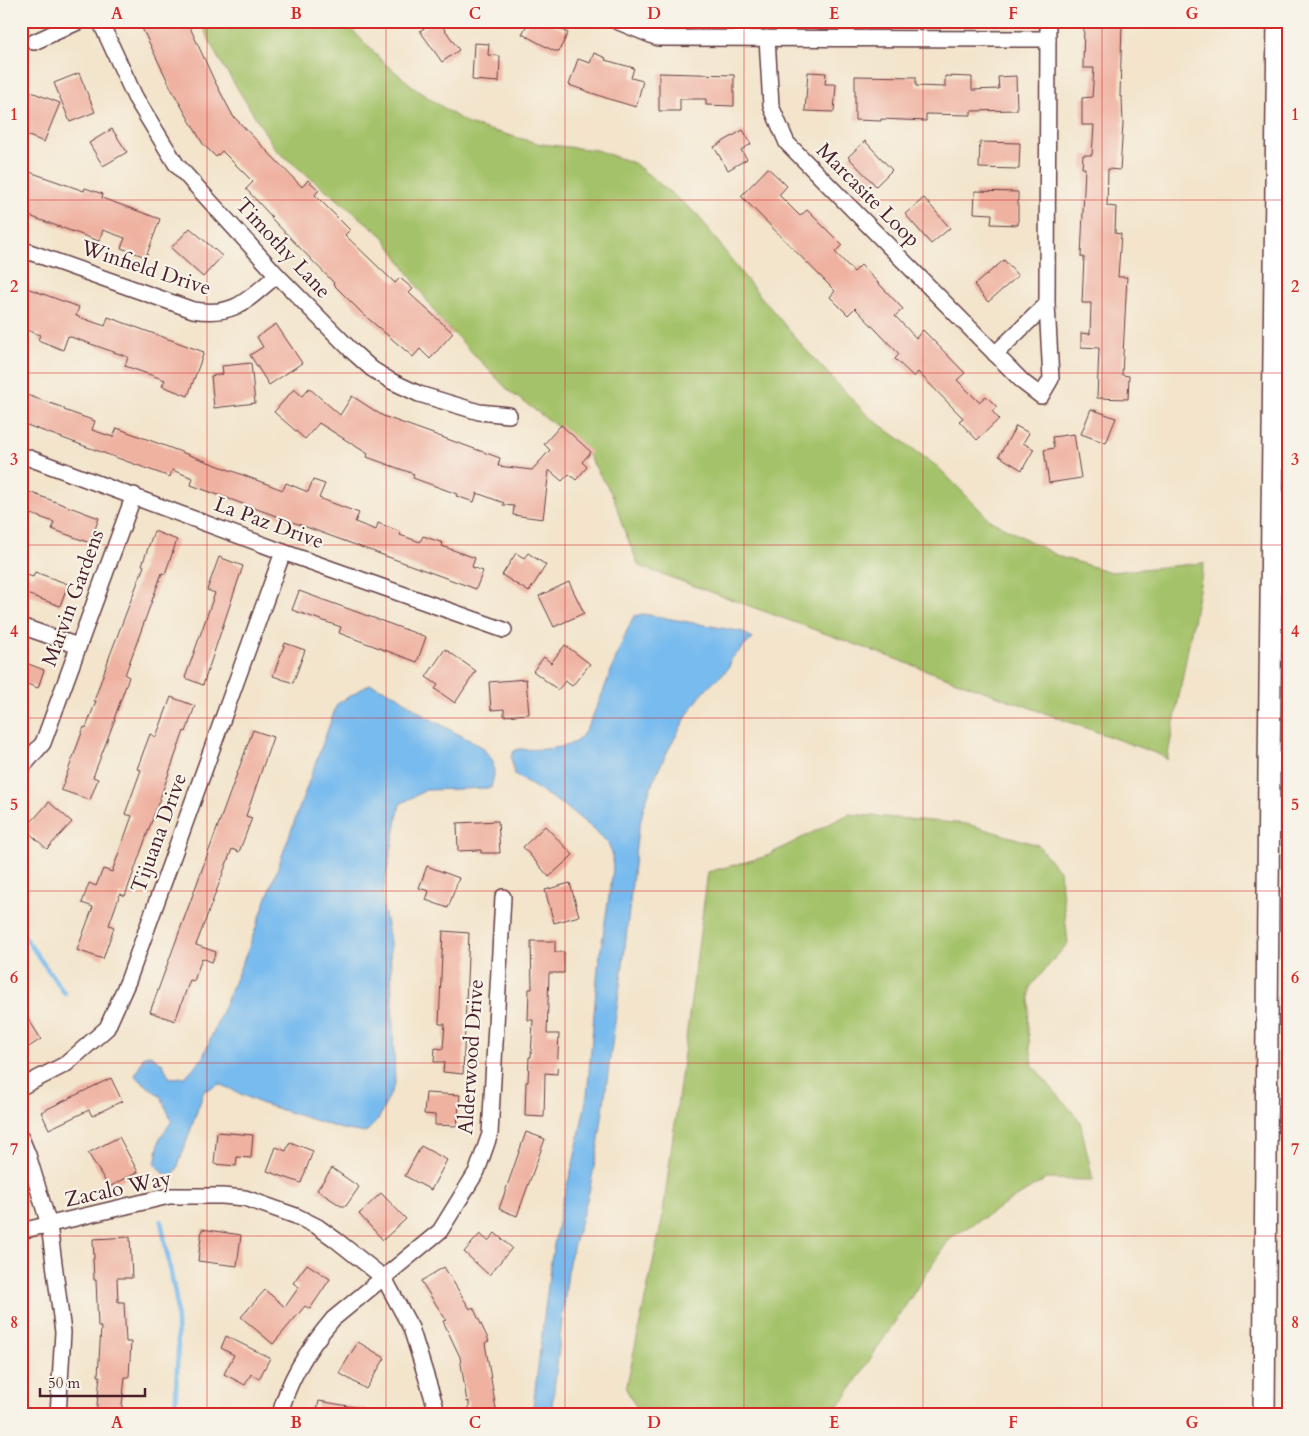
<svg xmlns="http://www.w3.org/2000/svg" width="1309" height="1436" font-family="Cardo,serif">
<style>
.green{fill:#a4c269;stroke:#77704a}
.water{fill:#78bbee;stroke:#616d8c}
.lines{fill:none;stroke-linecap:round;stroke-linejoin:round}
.stream{stroke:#78bbee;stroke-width:4.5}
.building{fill:#efb1a0}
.minor-casing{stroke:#633d43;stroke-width:18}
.highway-casing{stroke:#633d43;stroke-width:24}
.minor{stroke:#fff;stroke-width:15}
.highway{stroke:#fff;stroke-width:21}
.grid{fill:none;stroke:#d62828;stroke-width:1;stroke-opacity:0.55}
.labels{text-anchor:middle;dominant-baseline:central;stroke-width:4.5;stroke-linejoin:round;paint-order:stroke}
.street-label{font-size:21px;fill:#4a1f2b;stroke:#f7f3e8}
.neatline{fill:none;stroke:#d62828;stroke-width:2}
.grid-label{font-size:16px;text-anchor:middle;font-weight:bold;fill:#d62828}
</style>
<rect width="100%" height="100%" fill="#f7f3e8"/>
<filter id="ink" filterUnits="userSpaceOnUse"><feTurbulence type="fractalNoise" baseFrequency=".02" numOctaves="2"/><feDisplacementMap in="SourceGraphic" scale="10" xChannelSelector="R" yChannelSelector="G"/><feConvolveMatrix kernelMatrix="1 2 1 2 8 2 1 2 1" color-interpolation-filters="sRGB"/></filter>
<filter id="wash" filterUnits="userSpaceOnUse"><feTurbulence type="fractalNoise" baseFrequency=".0096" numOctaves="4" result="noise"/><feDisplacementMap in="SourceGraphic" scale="20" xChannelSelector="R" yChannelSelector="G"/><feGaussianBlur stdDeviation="1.12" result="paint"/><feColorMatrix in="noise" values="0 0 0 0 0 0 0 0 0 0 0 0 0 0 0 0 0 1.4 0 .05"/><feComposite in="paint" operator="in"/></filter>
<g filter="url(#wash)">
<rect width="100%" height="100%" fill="#f3e4cb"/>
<g class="green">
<polygon points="200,21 344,21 382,61 420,92 468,124 541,144 596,150 634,163 698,215 742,274 804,348 868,416 938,467 990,520 1060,557 1111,572 1204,563 1167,760 1163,756 639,566 622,525 614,498 582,445 509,391 439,318 383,236 276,150 217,56"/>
<polygon points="849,814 967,824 1038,845 1060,872 1068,943 1030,987 1028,1031 1033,1066 1080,1121 1093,1180 1046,1179 950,1238 844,1399 829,1415 641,1415 626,1389 662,1220 708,872 764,857"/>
</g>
<g class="water">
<path d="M643,614L744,632L752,639L732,658L728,669L705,690L689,712L665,756L654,779L644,806L637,837L624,956L598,1147L589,1192L569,1262L551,1415H532L551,1260L562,1203L574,1160L587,1096L598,968L613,870L612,852L607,842L598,833L566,807L514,774L511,757L514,751L519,749C535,750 567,750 579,739C586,732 590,722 594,713C609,681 618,647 634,616Z"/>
<polygon points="370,684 395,694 425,716 482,747 493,761 494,775 491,788 426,790 400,804 382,898 390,942 395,1084 378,1120 365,1133 342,1129 260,1103 220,1084 204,1091 177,1169 172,1176 162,1172 155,1164 160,1138 172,1121 161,1097 135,1076 144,1056 150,1055 162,1063 170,1078 185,1077 202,1059 249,947 337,704"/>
</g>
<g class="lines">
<g class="stream">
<polyline points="21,932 65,994"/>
<polyline points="161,1221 176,1299 178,1347 175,1415"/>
</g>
</g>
<g id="blocks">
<g class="building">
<polygon points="157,21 187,21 214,80 233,116 302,187 308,180 319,190 315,195 350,230 345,235 395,283 400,278 413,289 409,293 453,333 430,359 420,349 413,357 364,315 333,284 334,283 271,218 272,217 246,189 253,182 222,151 216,157 203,144 172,90 142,28"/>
<polygon points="434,21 439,21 459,50 442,62 420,31"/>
<polygon points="529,21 546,21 568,33 559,51 554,51 522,34"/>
<polygon points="1084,21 1122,21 1120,97 1122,97 1123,124 1120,170 1108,169 1107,206 1116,207 1115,233 1121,234 1118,277 1127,277 1122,375 1129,376 1128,399 1097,398 1099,348 1081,347 1081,333 1090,334 1091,303 1082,303 1084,257 1081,257 1085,168 1082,168 1083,155 1092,155 1094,125 1082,125 1082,98 1092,97 1094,68 1083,68"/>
<polygon points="474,43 489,44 488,55 500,56 499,82 472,80"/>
<polygon points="594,53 606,58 605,60 634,68 631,78 643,81 636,107 609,99 569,85 578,59 590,63"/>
<polygon points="808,72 826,73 825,84 836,84 834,112 805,111"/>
<polygon points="79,73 95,112 70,122 54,83"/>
<polygon points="659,73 734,75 734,106 706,105 706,99 680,99 680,111 659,111"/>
<polygon points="855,76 916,77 916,86 945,87 945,76 972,77 972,90 999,89 998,77 1016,76 1017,110 971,111 971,115 926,114 926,121 881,119 881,121 855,120"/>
<polygon points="21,88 60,103 44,142 21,133"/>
<polygon points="112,129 127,152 103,166 89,143"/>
<polygon points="743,130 751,144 741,150 747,159 728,170 714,147"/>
<polygon points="865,141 892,170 876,186 848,157"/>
<polygon points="980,142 1020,143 1019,169 979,168"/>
<polygon points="768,168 787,186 779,195 800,216 807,210 842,245 835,252 854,272 861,265 903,309 895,316 916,338 923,330 965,373 957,380 979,402 986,396 997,407 992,411 999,419 977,440 959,421 963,418 918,372 914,377 895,359 899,354 855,308 848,315 830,297 835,291 741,196"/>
<polygon points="21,169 84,191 85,188 103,194 102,198 160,219 146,257 121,248 125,238 103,230 99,241 21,213"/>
<polygon points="975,191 1018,192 1018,225 991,224 992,214 974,213"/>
<polygon points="924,198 950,228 931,244 905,214"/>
<polygon points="190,228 222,256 203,277 171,248"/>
<polygon points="1004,260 1018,276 988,302 974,285"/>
<polygon points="21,286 79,307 76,316 105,326 108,317 204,352 188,396 162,386 165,380 125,366 128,357 68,336 63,350 38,340 40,335 21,328"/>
<polygon points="276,324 302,363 269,385 250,355 263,347 257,337"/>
<polygon points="251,363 255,403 214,408 211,376 223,374 222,366"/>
<polygon points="309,388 340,415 352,396 383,416 500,458 498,466 532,470 550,450 544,444 561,425 591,452 582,462 587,467 576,480 569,474 562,481 549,470 543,519 513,515 514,506 503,505 504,503 477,493 474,502 456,496 457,494 413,478 414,474 367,457 368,454 319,423 305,439 274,412 294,389 302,396"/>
<polygon points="21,393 64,408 64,410 95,421 92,430 113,437 117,428 283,490 286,483 308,492 313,480 325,484 319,498 359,513 355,522 376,530 378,523 401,532 400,535 420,542 423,536 443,543 442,546 475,558 472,567 483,571 476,589 191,485 193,478 172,470 170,477 21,423"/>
<polygon points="1091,409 1116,418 1106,443 1081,434"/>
<polygon points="1016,426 1029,433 1023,443 1034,449 1022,470 999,456"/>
<polygon points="1074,434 1081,478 1049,483 1044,450 1054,448 1052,437"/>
<polygon points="21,489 99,518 90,543 52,529 54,522 31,514 23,537 21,537"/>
<polygon points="154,531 177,540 165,574 162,573 125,675 129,677 114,719 115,719 93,777 98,779 90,800 61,790 84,727 86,728 96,701 94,701 110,655 144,566 142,565"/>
<polygon points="516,553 524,558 528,553 546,565 529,592 502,575"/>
<polygon points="219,557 243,566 203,685 185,678 215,593 207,590"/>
<polygon points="35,572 68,584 60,606 21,592 21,573 33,577"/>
<polygon points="569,582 584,613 554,627 539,596"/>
<polygon points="299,591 426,637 417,662 339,633 341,627 292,610"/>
<polygon points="285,643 305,650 293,683 273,676"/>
<polygon points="565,645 590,664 572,686 565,681 558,690 533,671 544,657 551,663"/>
<polygon points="445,649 476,671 455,703 435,689 438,685 426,677"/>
<polygon points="21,661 44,670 38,688 21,682"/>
<polygon points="526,679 529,714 504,716 504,709 491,710 489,682"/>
<polygon points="171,697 195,706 186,732 184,731 125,896 120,894 109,925 114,927 103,959 77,950 93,907 82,903 89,883 96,886 103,869 112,872 132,816 125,814 141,770 137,769 150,734 156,737"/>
<polygon points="253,730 273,737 246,816 252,818 239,852 232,849 196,945 216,952 212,962 202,958 194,981 190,980 175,1021 150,1012"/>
<polygon points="49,802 72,822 47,849 25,829"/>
<polygon points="498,821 500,853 481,853 481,850 458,851 457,823"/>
<polygon points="545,826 573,855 549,877 523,847"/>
<polygon points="427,866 459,878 448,908 426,900 429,891 419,888"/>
<polygon points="570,883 579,916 554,923 545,890"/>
<polygon points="443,931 469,933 463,1074 443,1072 444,1062 434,1062 435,1048 443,1049 445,1024 439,1024"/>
<polygon points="531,941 555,941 555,952 564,952 564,973 549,973 547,1034 559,1034 557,1074 545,1073 544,1117 525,1116 526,1082 528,1082 529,1057 531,1057 533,1020 528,1020 529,989 532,989"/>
<polygon points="21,1007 41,1039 21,1052"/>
<polygon points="111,1078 122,1101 92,1116 89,1110 49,1129 41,1112"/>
<polygon points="426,1093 460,1095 457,1126 435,1125 435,1115 424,1114"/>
<polygon points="217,1132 253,1135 251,1158 237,1157 236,1166 214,1164"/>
<polygon points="526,1132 545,1139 517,1216 499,1209"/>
<polygon points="119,1137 138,1172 109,1187 88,1153"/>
<polygon points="290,1142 313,1151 301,1183 267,1171 276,1147 286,1151"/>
<polygon points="421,1146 447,1160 431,1190 405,1176"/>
<polygon points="332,1168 359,1187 346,1206 341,1206 317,1190"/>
<polygon points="381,1193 406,1219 383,1240 359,1214"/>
<polygon points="202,1229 241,1235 237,1266 198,1261"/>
<polygon points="495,1233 512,1248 489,1275 464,1252 480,1234 488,1241"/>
<polygon points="130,1237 132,1278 117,1278 118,1302 124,1302 126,1342 131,1342 129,1377 125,1377 121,1415 96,1415 100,1376 98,1376 101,1327 98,1327 96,1280 94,1280 93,1259 94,1259 93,1239"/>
<polygon points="307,1264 330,1279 310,1309 305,1306 273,1344 241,1317 265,1290 285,1307 299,1287 293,1283"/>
<polygon points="444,1267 470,1309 473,1307 489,1341 485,1343 497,1415 469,1415 469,1401 467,1402 460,1357 443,1321 446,1320 421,1281"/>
<polygon points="226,1336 270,1358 259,1379 251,1374 245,1385 224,1374 234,1355 221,1348"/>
<polygon points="358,1342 385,1358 366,1389 339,1373"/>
<polygon points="319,1401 366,1409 366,1415 316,1415"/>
</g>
</g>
</g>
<g filter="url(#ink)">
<use href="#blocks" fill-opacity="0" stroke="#633d43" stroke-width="1"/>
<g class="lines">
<g class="minor-casing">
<g id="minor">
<polyline points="100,21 135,97 176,164 277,275 353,352 372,369 391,381 419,394 479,412 509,415"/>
<polyline points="616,21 658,38 1048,39"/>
<polyline points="767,38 771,106 787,143 1024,383 1041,396 1051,379 1047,304 1048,21"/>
<polyline points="34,42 80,21"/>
<path d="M21,249L193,310C235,317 247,300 277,275"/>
<polyline points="995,354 1047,304"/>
<polyline points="21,455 283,552 504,630"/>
<polyline points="21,626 78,646"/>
<polyline points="23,766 43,743 134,495"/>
<polyline points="21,1087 66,1064 107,1028 128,981 283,552"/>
<polyline points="21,1138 28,1155 49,1225 63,1332 58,1415"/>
<polyline points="21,1231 169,1196 222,1196 245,1198 296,1216 318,1227 336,1240 384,1278 411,1328 435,1405 435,1415"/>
<path d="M280,1415C288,1379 310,1346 333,1319L440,1231L477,1171L490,1134L503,897"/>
</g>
</g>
<g class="highway-casing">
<polyline id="highway" points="1264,1415 1269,769 1278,21"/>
</g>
<use href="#minor" class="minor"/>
<use href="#highway" class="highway"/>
</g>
</g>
<path class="grid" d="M207,21V1415M386,21V1415M565,21V1415M744,21V1415M923,21V1415M1102,21V1415M21,200H1288M21,373H1288M21,545H1288M21,718H1288M21,891H1288M21,1063H1288M21,1236H1288"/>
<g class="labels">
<g class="street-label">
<text transform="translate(868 195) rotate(45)">Marcasite Loop</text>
<text transform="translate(283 248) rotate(47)">Timothy Lane</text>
<text transform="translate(146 268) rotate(18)">Winfield Drive</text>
<text transform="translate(269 523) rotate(20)">La Paz Drive</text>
<text transform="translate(73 598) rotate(-70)">Marvin Gardens</text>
<text transform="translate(159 833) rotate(-70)">Tijuana Drive</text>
<text transform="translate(471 1057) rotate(-86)">Alderwood Drive</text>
<text transform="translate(118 1189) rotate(-12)">Zacalo Way</text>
</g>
</g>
<rect width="1309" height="1436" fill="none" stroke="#f7f3e8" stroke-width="55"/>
<path d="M40 1388v8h105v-8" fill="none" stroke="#4a1f2b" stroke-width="2.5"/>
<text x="48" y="1388" font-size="15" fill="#4a1f2b" stroke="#f7f3e8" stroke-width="4" paint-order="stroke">50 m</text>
<rect x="28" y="28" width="1254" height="1380" class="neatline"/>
<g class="grid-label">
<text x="117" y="19">A</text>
<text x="296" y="19">B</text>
<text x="475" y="19">C</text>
<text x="654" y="19">D</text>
<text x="834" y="19">E</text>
<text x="1013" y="19">F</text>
<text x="1192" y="19">G</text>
<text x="14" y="120">1</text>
<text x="1295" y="120">1</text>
<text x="14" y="292">2</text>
<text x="1295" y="292">2</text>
<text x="14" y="465">3</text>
<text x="1295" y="465">3</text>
<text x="14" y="637">4</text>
<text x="1295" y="637">4</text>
<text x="14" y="810">5</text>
<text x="1295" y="810">5</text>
<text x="14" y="983">6</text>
<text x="1295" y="983">6</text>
<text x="14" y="1155">7</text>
<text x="1295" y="1155">7</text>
<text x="14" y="1328">8</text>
<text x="1295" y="1328">8</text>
<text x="117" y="1428">A</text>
<text x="296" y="1428">B</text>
<text x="475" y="1428">C</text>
<text x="654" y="1428">D</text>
<text x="834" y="1428">E</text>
<text x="1013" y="1428">F</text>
<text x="1192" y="1428">G</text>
</g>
</svg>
